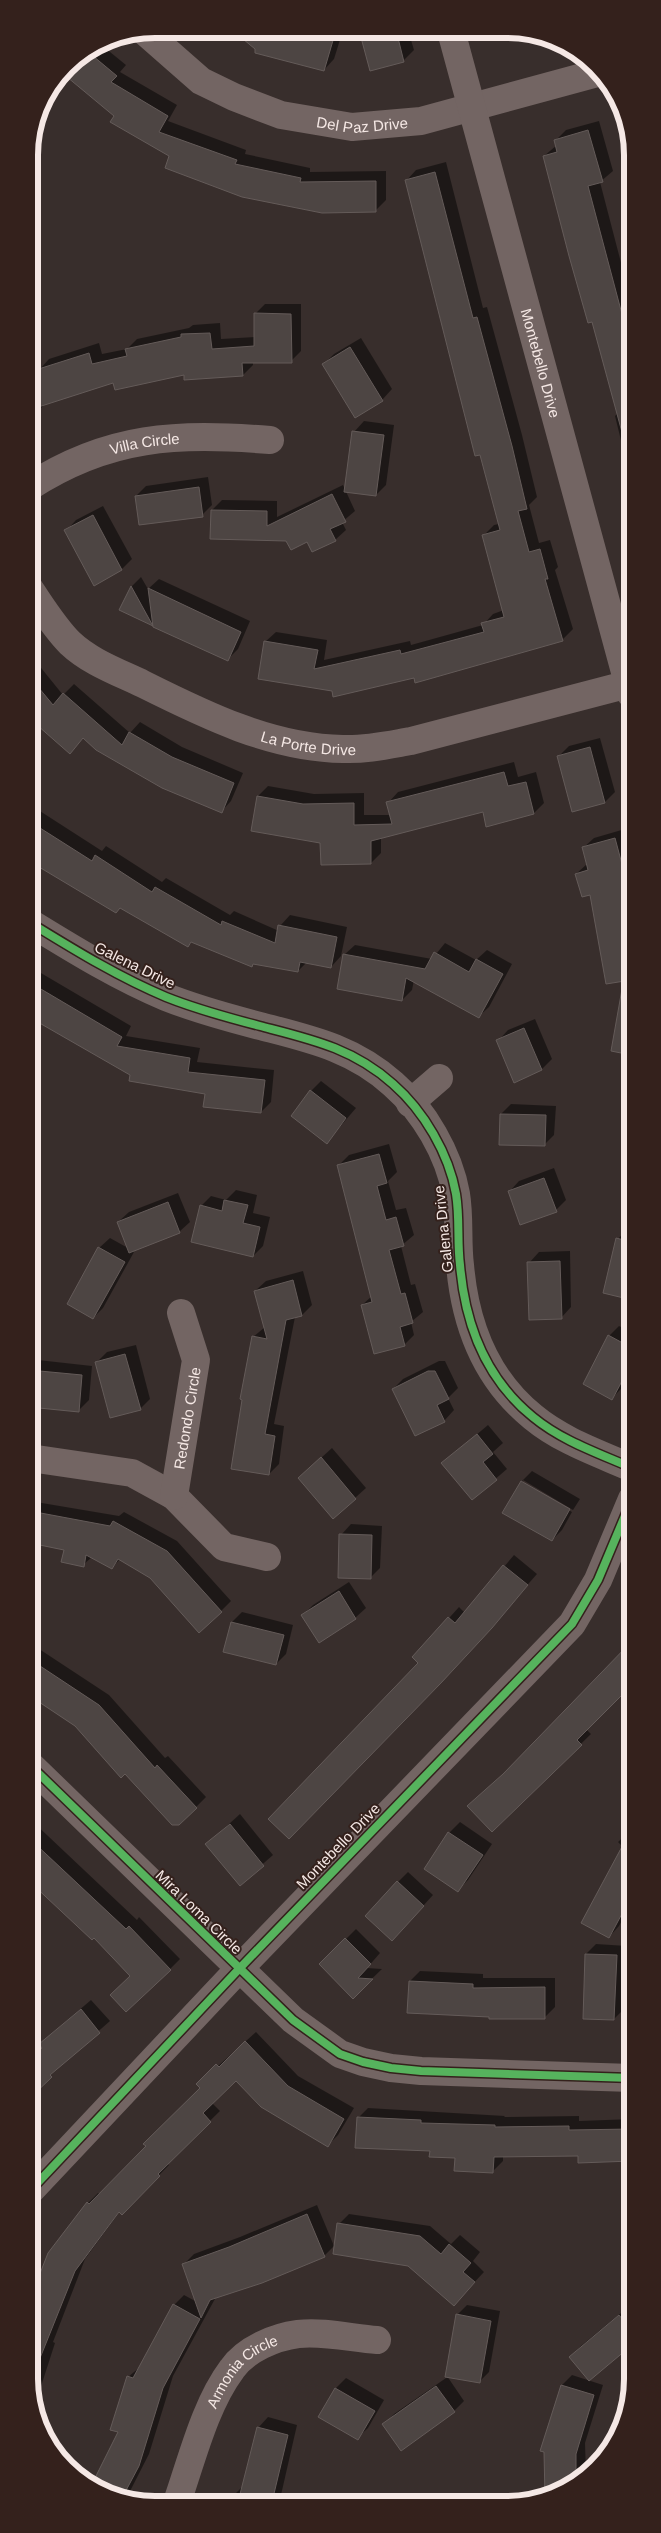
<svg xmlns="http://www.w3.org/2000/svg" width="661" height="2533" font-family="Arial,sans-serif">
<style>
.shadow{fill:#0007}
.building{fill:#4d4543;stroke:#645b59}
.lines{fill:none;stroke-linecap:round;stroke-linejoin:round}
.minor{stroke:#736563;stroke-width:28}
.cycleway-casing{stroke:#34211c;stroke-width:11}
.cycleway{stroke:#56b35d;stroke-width:8}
.labels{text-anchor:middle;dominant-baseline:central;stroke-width:4;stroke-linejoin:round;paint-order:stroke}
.street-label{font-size:15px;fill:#f5e8e5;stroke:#34211c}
.rim{fill:none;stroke:#f5e8e5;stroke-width:6}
</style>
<rect width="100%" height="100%" fill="#382e2c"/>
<g class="shadow">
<polygon points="234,29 343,30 334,59 324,70"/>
<polygon points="360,30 408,30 414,50 403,61"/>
<polygon points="511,31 531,31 539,34 513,41"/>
<polygon points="99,43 126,65 120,72 177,105 168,121 246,150 245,154 310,168 310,172 386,171 386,200 376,210 171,155 116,115 66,65"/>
<polygon points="599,121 613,171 600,182 631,301 631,481 615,416 618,413 593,320 544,156 557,145 556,140 566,130"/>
<polygon points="446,162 483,308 487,307 522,435 537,497 529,505 539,543 550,540 558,567 555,570 573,629 562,640 415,677 333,690 265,642 276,632 327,640 324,660 410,641 411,645 483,625 493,614 504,610 484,535 494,525 499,524 406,181 416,170"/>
<polygon points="29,227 32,229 29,236"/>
<polygon points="265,304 301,304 301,351 291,361 253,361 253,365 243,375 185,374 114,382 46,403 29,420 29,381 49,359 99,343 102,354 127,349 137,339 189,328 193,325 220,323 221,339 255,337 255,314"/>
<polygon points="361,338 392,389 382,400 324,364 334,354"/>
<polygon points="364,421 394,425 386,485 376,495 354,432"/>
<polygon points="208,477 212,505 202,515 136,496 146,486"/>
<polygon points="343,485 355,511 342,522 346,530 335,540 287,540 212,510 222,500 277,501 277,517"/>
<polygon points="103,506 132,559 122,569 66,531 76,520"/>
<polygon points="141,577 148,589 159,579 250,621 238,649 228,659 154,623 152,625 121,610 132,586"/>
<polygon points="29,653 63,695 74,684 130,733 140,722 182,747 243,773 231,801 221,812 84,737 70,752 29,716"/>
<polygon points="600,738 615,792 605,802 559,756 569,746"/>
<polygon points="514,762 518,777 536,772 544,803 534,813 487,825 483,811 381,837 381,853 371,863 322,842 258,796 268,786 314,794 364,793 364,815 391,815 388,803 398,792"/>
<polygon points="29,804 102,851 106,846 162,882 166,878 230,915 234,911 279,931 280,926 290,915 347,927 341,956 331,967 307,962 298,971 193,941 188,946 29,847"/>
<polygon points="625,829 631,852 631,1054 613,1050 625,980 591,893 576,874 587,864 583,848 594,838"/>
<polygon points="445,943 476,960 487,950 512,964 489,1007 478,1017 414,980 412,990 402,1000 344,955 355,945 432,959"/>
<polygon points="29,966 131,1026 126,1036 200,1048 197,1062 274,1070 271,1102 261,1112 206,1093 131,1074 29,1016"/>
<polygon points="535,1019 552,1059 542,1069 498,1041 508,1030"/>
<polygon points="321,1081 356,1108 327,1142 311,1091"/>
<polygon points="511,1104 556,1106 554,1135 544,1145 501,1114"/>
<polygon points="389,1144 397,1172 388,1181 396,1210 406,1208 414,1235 401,1246 411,1285 415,1284 423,1312 411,1322 414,1335 404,1345 362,1305 372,1296 338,1166 349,1155"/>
<polygon points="554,1168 566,1200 556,1210 509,1192 519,1181"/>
<polygon points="236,1190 257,1195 253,1213 270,1217 263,1246 253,1256 201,1206 211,1196 226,1200"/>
<polygon points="178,1193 190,1222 179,1232 132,1250 134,1252 103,1308 93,1318 99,1248 110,1238 128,1248 118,1222 129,1212"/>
<polygon points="628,1228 632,1229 632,1299 618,1239"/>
<polygon points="570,1251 571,1307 561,1318 529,1263 539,1252"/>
<polygon points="303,1271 312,1305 302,1315 295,1317 274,1424 284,1426 279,1464 269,1474 253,1337 265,1327 255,1291 266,1281"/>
<polygon points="619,1326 632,1332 632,1369 622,1388 612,1398 609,1336"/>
<polygon points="136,1345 150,1399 140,1409 97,1362 107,1352"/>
<polygon points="38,1360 92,1366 89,1400 79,1410 29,1405 29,1369"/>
<polygon points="439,1361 445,1361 458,1388 448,1398 454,1410 444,1421 393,1389 403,1379"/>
<polygon points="488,1425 503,1443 493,1452 507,1469 472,1499 443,1463"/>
<polygon points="332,1448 366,1488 334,1517 310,1468"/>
<polygon points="532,1471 580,1499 573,1510 523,1480 523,1483 572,1512 562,1530 552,1540 504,1512 522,1481"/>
<polygon points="30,1501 119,1516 124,1512 177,1541 231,1601 221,1611 120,1559 112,1568 92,1557 83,1565 65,1549 30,1542"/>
<polygon points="351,1524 382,1526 380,1568 370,1578 341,1535"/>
<polygon points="514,1555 537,1574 451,1672 420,1663 414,1657 459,1607 465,1613"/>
<polygon points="349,1582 366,1608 355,1618 303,1615 313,1605"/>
<polygon points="242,1612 293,1625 286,1654 276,1664 232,1622"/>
<polygon points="632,1620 632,1683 586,1729 591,1734 492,1831 512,1766 631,1643 621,1635"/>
<polygon points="30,1643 109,1695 165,1758 168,1756 206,1797 196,1807 125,1773 76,1725 30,1695"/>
<polygon points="240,1814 273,1855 240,1884 207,1844"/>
<polygon points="30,1819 137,1920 139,1917 180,1959 170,1969 131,1976 94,1937 92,1938 30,1879"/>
<polygon points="460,1822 492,1844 468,1880 458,1890 426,1869 449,1833"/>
<polygon points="632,1829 632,1902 619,1926 609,1937 623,1847 618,1842"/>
<polygon points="408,1872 433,1895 402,1929 398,1882"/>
<polygon points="356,1929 380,1953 367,1968 382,1969 353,1997 321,1964"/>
<polygon points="596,1944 627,1946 624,2009 614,2019 586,1954"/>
<polygon points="420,1971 483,1974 483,1978 555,1978 555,2007 544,2018 490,2016 410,1981"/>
<polygon points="91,2000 110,2021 60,2065 30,2096 30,2061 44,2048 51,2034"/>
<polygon points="256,2032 298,2076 354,2108 338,2135 328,2145 236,2079 212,2103 220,2111 167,2163 169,2165 122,2213 120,2211 85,2259 53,2342 55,2343 34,2408 30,2395 30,2302 49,2254 88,2203 98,2193 100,2194 202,2088 198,2084"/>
<polygon points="368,2108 505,2116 504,2117 579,2116 579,2121 632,2119 632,2160 579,2155 503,2156 503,2161 493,2171 456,2156 431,2150 358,2118"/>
<polygon points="317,2205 334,2246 324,2256 216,2297 173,2376 149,2454 126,2499 94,2482 120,2432 128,2377 140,2367 174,2305 184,2295 197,2302 184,2264 194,2254 240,2237"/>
<polygon points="349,2214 430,2226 451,2244 460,2235 480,2252 473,2261 484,2272 454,2304 409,2265 339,2224"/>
<polygon points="632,2304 632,2344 570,2357 581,2346"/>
<polygon points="467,2305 500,2311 489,2372 479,2382 447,2376 464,2401 454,2411 384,2425 394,2414 446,2378 457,2315"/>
<polygon points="572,2375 603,2385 585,2443 586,2473 562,2491 546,2496 545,2451 562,2385"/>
<polygon points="346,2378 384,2400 368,2428 357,2438 336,2388"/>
<polygon points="268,2417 297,2425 281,2495 284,2496 282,2502 233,2502 235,2494 244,2485 258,2428"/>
</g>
<g class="building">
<polygon points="231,29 306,30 334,37 324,71 255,53 255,49"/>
<polygon points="359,30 396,30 404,62 370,71"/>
<polygon points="87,51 117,76 111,82 168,116 159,132 237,160 235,164 301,178 300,182 376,181 376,212 322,213 242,197 165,168 169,156 110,122 114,116 61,72 66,65"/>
<polygon points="588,130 603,182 588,186 627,333 631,332 631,446 626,447 592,322 588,323 569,256 543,156 557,152 554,140"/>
<polygon points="435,172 473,318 477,317 512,446 527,509 518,511 529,552 540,549 548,579 545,579 563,641 415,683 414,678 333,697 332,691 258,679 264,641 318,650 314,669 400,650 401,654 484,632 481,623 504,617 482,535 500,530 480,455 475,456 405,180"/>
<polygon points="254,313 291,314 292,363 242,363 243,376 184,380 184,375 115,390 113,383 29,410 29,372 89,353 92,364 127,356 125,349 181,337 181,334 210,333 212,349 254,346"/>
<polygon points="350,347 383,401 355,418 322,364"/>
<polygon points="352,431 384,435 376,496 344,492"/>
<polygon points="199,487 203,517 139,525 135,496"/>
<polygon points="332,494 346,522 330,529 336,541 312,552 307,542 291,550 286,541 210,539 211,510 267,511 267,526"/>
<polygon points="93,515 122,570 94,586 64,530"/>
<polygon points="131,586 153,626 119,610"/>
<polygon points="148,588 241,632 228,661 153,627"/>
<polygon points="29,676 53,705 63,693 122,745 129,732 172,757 234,783 222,813 162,788 96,750 83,738 70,754 29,718"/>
<polygon points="590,747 605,803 572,812 557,756"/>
<polygon points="504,772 508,786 526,782 534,814 486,827 483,812 371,841 371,864 321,865 320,843 251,831 257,796 303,804 354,803 354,825 392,824 386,802"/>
<polygon points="40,828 92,861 95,855 152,892 155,887 221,925 222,921 275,943 278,925 337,937 331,968 300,962 298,972 253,964 252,967 191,942 188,947 120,908 116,913 29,861 29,845"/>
<polygon points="615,838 631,898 631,948 627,948 631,980 606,984 590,895 582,897 575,874 588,870 582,847"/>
<polygon points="434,952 469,972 476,959 503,974 479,1018 406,978 402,1001 337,989 343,954 425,969"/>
<polygon points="29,982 122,1037 117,1046 190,1058 188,1072 265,1080 261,1113 203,1107 205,1094 129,1081 130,1075 29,1017"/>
<polygon points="622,989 631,990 631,1055 611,1051"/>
<polygon points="524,1028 542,1070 514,1083 496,1040"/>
<polygon points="310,1090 346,1118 327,1144 291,1116"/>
<polygon points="500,1114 546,1115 545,1146 499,1145"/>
<polygon points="379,1154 387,1183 377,1186 386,1220 396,1217 404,1246 389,1250 401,1294 405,1293 413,1323 400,1327 405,1346 374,1354 361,1305 372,1302 337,1165"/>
<polygon points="544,1178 557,1212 520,1225 508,1191"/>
<polygon points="224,1200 248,1205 243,1223 260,1227 253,1257 191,1242 200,1205 222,1211"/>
<polygon points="168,1202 180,1233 129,1253 117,1222"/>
<polygon points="616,1238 632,1242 632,1300 603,1293"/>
<polygon points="98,1247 125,1262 93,1319 67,1304"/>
<polygon points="560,1261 562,1319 529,1320 527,1262"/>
<polygon points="293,1280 302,1316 286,1320 265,1434 275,1436 269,1475 231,1469 242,1400 240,1399 252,1336 267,1339 254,1291"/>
<polygon points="608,1335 632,1348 632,1362 612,1400 583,1384"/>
<polygon points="125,1354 141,1410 110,1418 95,1362"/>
<polygon points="29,1370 82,1375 79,1412 29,1407"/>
<polygon points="428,1371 435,1371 449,1399 437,1405 445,1422 415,1436 392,1389"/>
<polygon points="477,1434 493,1454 483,1462 497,1480 472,1500 441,1463"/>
<polygon points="321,1457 356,1499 333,1519 298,1478"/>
<polygon points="521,1481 570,1509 552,1541 502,1513"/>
<polygon points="30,1511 110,1526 113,1521 167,1551 222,1612 199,1633 150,1578 118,1559 112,1569 86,1555 84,1567 61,1562 64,1550 30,1543"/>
<polygon points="339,1534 372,1535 371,1579 338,1578"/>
<polygon points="503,1565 528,1585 492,1628 441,1683 289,1839 268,1819 418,1663 412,1657 448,1617 455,1623"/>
<polygon points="339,1591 356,1619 319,1643 301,1615"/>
<polygon points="231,1622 284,1635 276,1665 223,1652"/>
<polygon points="632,1641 632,1685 577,1740 582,1745 492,1832 467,1806 503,1774"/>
<polygon points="37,1664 99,1705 155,1768 157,1765 197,1808 179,1825 172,1825 125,1774 121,1778 75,1726 30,1696 30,1675"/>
<polygon points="230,1824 264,1866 240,1886 205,1844"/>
<polygon points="632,1828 632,1895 609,1938 581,1923"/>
<polygon points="448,1832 483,1855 458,1892 424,1869"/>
<polygon points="30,1839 126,1929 129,1926 171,1970 126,2012 110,1995 130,1976 94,1938 92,1940 30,1882"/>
<polygon points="397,1881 424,1906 392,1941 365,1916"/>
<polygon points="345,1938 371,1964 358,1978 373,1979 353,1999 319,1964"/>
<polygon points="585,1954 617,1955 614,2020 583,2019"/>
<polygon points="409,1981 473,1984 473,1988 545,1987 545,2019 489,2019 489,2017 407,2013"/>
<polygon points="81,2009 100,2033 50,2075 52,2077 30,2098 30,2060 42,2048 39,2044"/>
<polygon points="245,2041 288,2086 344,2119 328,2147 261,2107 236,2081 203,2113 211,2122 158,2174 160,2176 122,2215 119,2212 75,2271 30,2383 30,2299 48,2253 87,2202 89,2204 146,2146 143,2144 200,2088 196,2084 216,2064 219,2067"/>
<polygon points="357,2117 421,2120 421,2123 495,2125 495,2127 569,2126 569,2130 632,2129 632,2161 578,2163 578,2156 494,2157 493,2173 454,2171 455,2158 429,2157 430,2151 355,2148"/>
<polygon points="307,2214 325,2257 262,2283 210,2300 201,2318 182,2264 229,2247"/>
<polygon points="337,2223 420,2236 441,2254 449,2244 471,2263 463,2272 475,2282 454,2306 408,2266 333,2254"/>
<polygon points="173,2304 200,2319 163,2388 139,2466 122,2498 93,2482 118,2432 110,2430 127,2376 133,2378"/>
<polygon points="456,2314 491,2321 480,2383 445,2377"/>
<polygon points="619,2315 632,2331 632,2345 589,2381 569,2357"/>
<polygon points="561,2385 594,2395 576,2454 576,2481 562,2491 545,2497 544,2452 540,2451"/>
<polygon points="436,2386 455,2412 401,2451 382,2424"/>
<polygon points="335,2388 375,2411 358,2440 318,2417"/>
<polygon points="257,2427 288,2435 272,2502 238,2502"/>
</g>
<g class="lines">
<g class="minor">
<path id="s1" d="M144,31L201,81L234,97L281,115L352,127L421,121L601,72"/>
<path id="s2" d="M451,31L631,694"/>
<path id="s3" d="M29,487C109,435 177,433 270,440"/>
<path id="s4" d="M29,588C42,607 54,627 70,643C90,662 118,672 143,684C205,715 272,748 343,749C366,750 388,745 411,741L629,684"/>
<path d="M29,922C73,949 118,977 166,997C196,1009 229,1018 260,1026C310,1039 353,1048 393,1084C424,1111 449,1154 456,1194C460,1218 457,1242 460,1265C465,1324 486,1379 533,1417C562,1441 598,1453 632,1468"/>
<polyline points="410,1103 439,1078"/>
<polyline points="30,1458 132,1473 174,1496 224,1547 267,1557"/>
<path id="s5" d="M174,1496L196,1360L181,1313"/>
<polyline points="30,1765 293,2020 340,2054 363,2062 391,2068 421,2071 632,2078"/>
<polyline points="30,2191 238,1970 572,1624 598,1580 632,1499"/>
<path id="s6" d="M177,2502C192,2459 205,2405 232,2369C246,2349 275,2337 298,2334C323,2331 352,2338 377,2340"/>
</g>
<g class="cycleway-casing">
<g id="cycleway">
<path d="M29,922C73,949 118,977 166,997C196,1009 229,1018 260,1026C310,1039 353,1048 393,1084C424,1111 449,1154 456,1194C460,1218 457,1242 460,1265C465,1324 486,1379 533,1417C562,1441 598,1453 632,1468"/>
<polyline points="30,1765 293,2020 340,2054 363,2062 391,2068 421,2071 632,2078"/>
<polyline points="30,2191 238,1970 572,1624 598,1580 632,1499"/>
</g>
</g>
<use href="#cycleway" class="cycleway"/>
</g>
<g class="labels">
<g class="street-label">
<text stroke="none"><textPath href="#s1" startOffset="245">Del Paz Drive</textPath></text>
<text stroke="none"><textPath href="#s2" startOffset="344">Montebello Drive</textPath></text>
<text stroke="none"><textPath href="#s3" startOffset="125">Villa Circle</textPath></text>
<text stroke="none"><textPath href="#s4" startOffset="330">La Porte Drive</textPath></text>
<text transform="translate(135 965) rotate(26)">Galena Drive</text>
<text transform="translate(443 1229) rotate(-96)">Galena Drive</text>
<text stroke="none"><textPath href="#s5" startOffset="79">Redondo Circle</textPath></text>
<text transform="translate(338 1846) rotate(-46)">Montebello Drive</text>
<text transform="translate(199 1912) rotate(44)">Mira Loma Circle</text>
<text stroke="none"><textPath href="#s6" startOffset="150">Armonia Circle</textPath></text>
</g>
</g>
<path d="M0 0H661V2533H0ZM155 38H507A117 117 0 0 1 624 155V2379A117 117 0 0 1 507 2496H155A117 117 0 0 1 38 2379V155A117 117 0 0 1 155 38Z" fill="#34211c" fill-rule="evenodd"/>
<path class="rim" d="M155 38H507A117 117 0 0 1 624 155V2379A117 117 0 0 1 507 2496H155A117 117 0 0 1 38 2379V155A117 117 0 0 1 155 38Z"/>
</svg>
